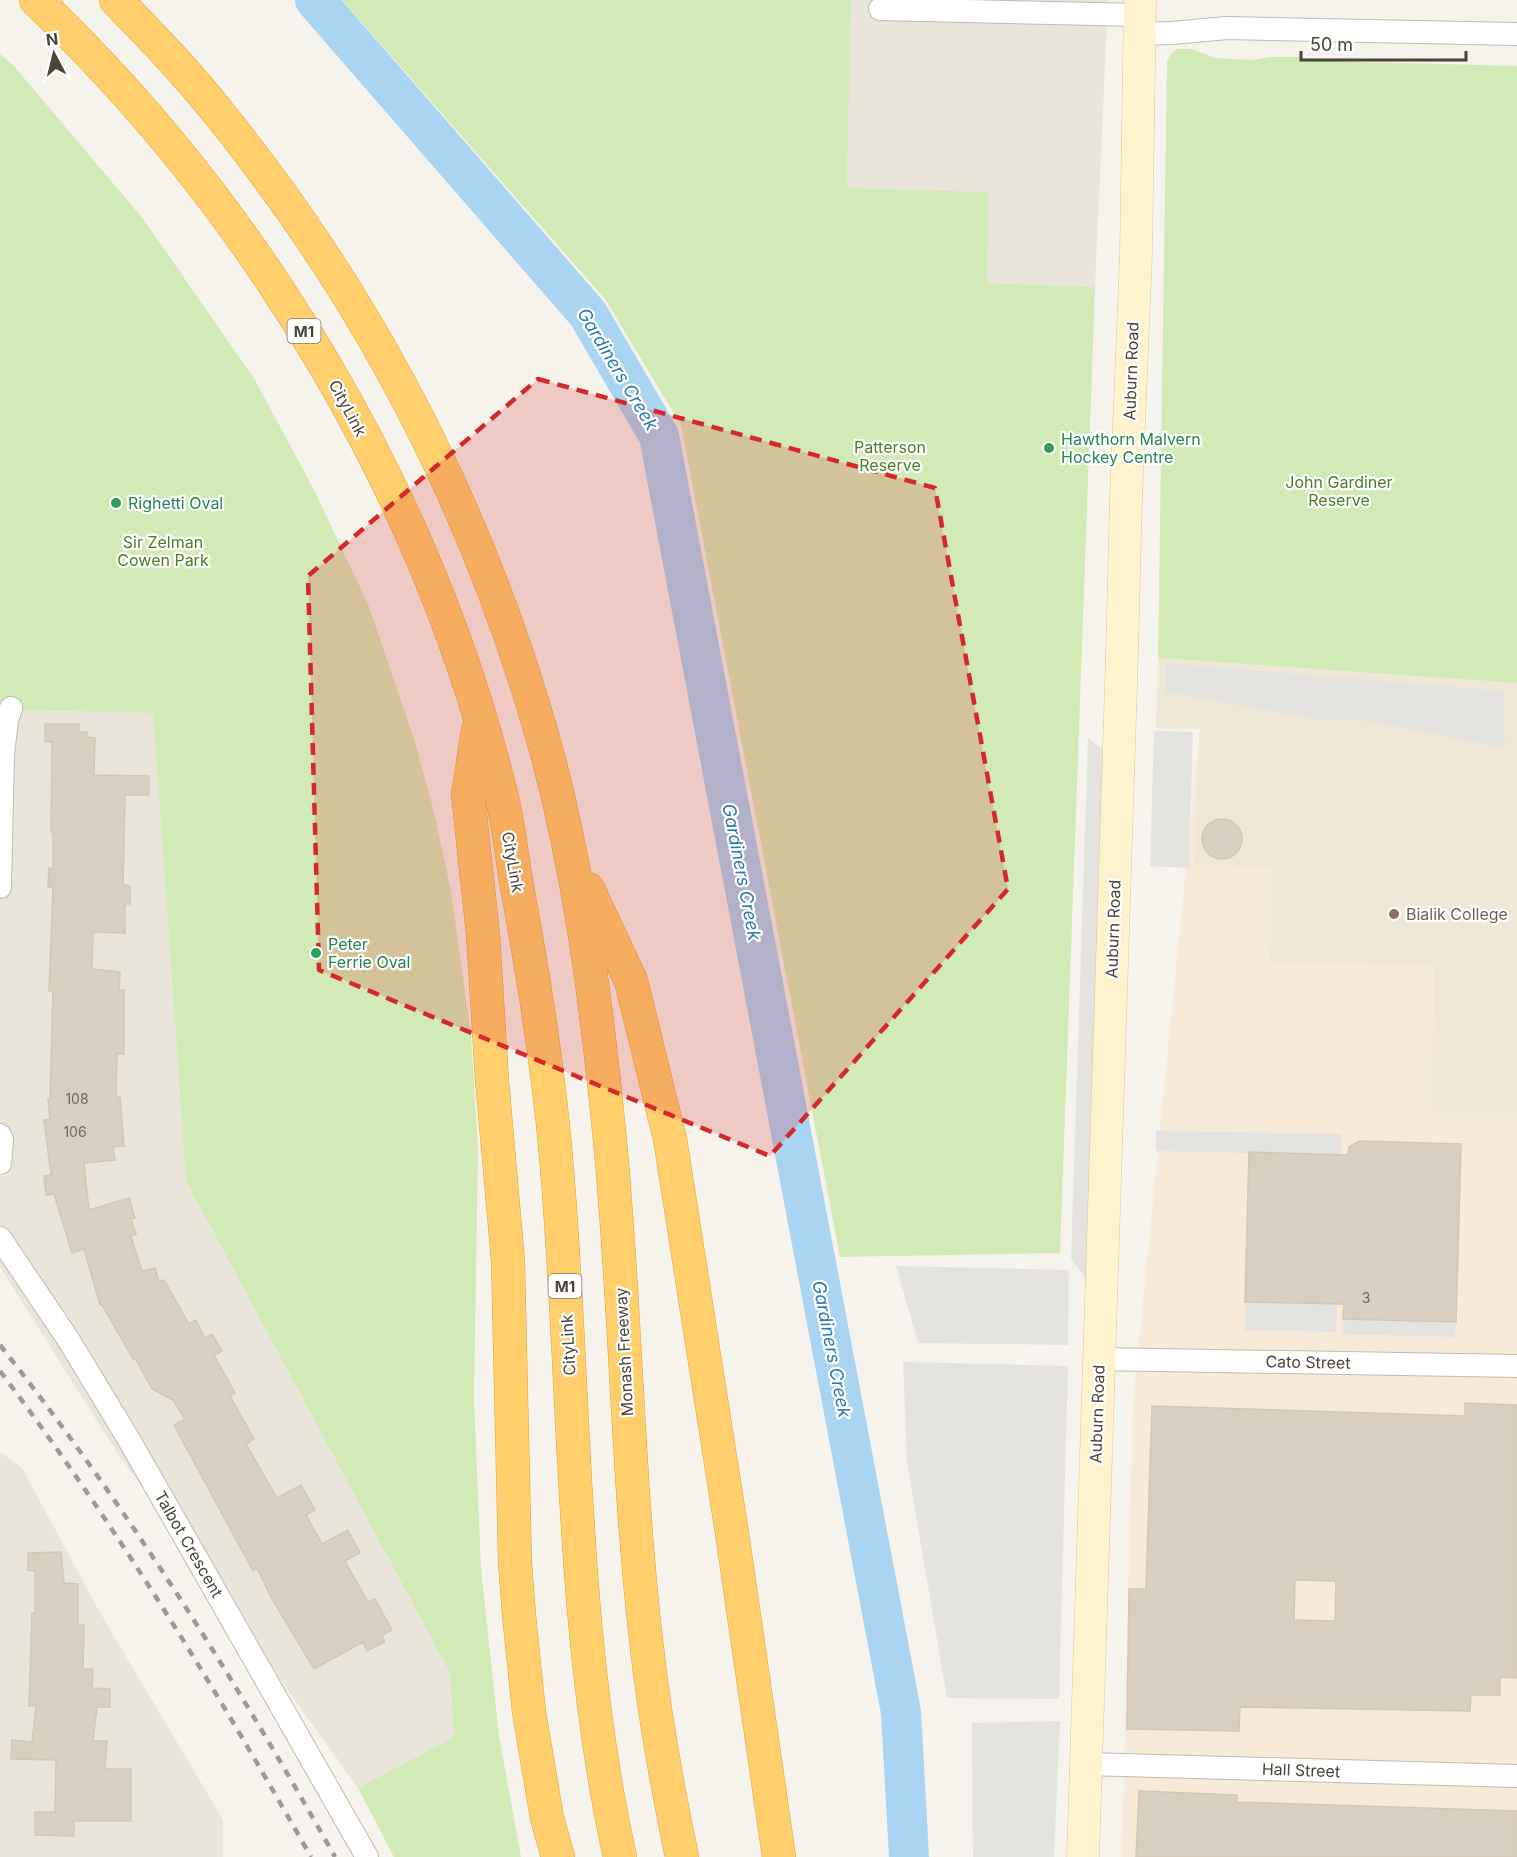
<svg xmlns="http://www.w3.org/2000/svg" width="1517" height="1857" font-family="Inter,sans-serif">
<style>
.residential{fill:#eae5da}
.commercial{fill:#f7ead8}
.education{fill:#efe8d6}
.green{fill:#d2eab5}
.parking{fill:#e5e3e0}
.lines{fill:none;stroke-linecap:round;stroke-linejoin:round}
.river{stroke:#a9d4f2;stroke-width:40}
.building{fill:#d8cfc1;stroke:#d3c7b4;stroke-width:1.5;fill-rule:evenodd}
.minor-casing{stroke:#c2bbae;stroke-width:24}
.secondary-casing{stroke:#d6c79b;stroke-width:33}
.motorway-casing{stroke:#e0a43c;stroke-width:34}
.minor{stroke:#fff;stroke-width:22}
.secondary{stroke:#fff3cd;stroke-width:32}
.motorway{stroke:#ffcf6e;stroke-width:33}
.rail{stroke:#9a9a9a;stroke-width:4.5;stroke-dasharray:8 8;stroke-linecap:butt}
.marked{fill:#d62828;fill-opacity:0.2;stroke:#d62828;stroke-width:4.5;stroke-dasharray:12 8;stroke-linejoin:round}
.leisure-dot{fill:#2e9e5b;stroke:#fff;stroke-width:2}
.education-dot{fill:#8d6e63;stroke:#fff;stroke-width:2}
.labels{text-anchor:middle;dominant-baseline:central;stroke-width:4.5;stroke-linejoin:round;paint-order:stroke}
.number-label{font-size:14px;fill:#6e675b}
.shield{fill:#fff;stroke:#817c74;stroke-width:1.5}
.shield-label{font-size:15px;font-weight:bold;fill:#4b4439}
.street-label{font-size:16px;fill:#4b4439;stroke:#fff}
.leisure-label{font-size:16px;fill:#27864d;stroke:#fff;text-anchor:start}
.park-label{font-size:16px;fill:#4a7f2a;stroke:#fff}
.education-label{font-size:16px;fill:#785e54;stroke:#fff;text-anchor:start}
.water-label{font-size:18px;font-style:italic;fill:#2e7ab2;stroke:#fff}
</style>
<rect width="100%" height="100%" fill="#f6f3ec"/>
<g class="residential">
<polygon points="851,0 1108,0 1095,287 986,283 988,192 847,188"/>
<polygon points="0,710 153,713 186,1181 450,1673 454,1737 358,1788 116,1451 0,1267"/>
<polygon points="0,1452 22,1468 98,1609 223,1820 223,1857 0,1857"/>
</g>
<polygon class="commercial" points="1200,729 1272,867 1270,961 1434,965 1432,1111 1517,1113 1517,1857 1122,1857 1133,1402"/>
<polygon class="education" points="1158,658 1517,683 1517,1113 1432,1111 1434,965 1270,962 1272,867 1194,864 1200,729 1156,728"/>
<g class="green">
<polygon points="342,0 851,0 847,188 988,192 987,283 1095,287 1060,1253 840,1257 681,425 605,299"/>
<polygon points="1177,49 1192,49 1214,58 1251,60 1270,57 1299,57 1324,61 1517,66 1517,683 1158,658 1167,62 1170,55"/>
<polygon points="0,54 14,66 144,220 255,380 314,490 368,604 415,742 434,812 451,891 471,1035 478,1149 474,1398 481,1569 499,1736 521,1857 394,1857 358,1788 454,1737 450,1673 186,1181 153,713 0,710"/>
</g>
<g class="parking">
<polygon points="1166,663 1503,691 1505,748 1369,721 1315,719 1165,692"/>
<polygon points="1154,731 1193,732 1189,868 1150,866"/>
<polygon points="1088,738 1104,750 1088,1281 1071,1259"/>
<polygon points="1156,1131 1342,1134 1341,1155 1156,1151"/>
<polygon points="896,1266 1069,1270 1068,1345 918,1343"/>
<polygon points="1245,1302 1337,1304 1336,1332 1245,1330"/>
<polygon points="1343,1319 1456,1322 1455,1337 1343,1334"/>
<polygon points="903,1362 1068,1366 1059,1699 947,1698 907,1462"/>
<polygon points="1060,1721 1054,1857 973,1857 972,1723"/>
</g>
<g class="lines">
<polyline class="river" points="315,0 588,314 659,436 901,1712 909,1857"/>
</g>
<g class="building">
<polygon points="45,724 79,724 79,732 87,732 87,737 95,738 94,775 149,776 149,795 125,795 123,885 130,886 130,904 125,904 125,933 93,932 92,969 120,972 119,990 124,990 124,1054 117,1054 116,1096 120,1097 124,1146 113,1147 115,1160 84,1163 89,1210 129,1198 135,1218 131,1219 136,1234 131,1236 142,1271 155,1268 159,1281 164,1280 189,1324 196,1320 205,1338 212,1334 222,1351 214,1355 235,1393 230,1396 254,1439 246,1444 277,1498 301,1485 315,1510 306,1515 322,1544 348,1530 360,1553 345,1561 368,1602 375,1599 392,1630 382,1635 385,1642 367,1651 363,1642 314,1669 272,1599 257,1568 253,1571 174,1425 185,1419 173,1400 152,1389 135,1358 133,1359 102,1305 100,1305 84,1249 72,1253 54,1194 46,1195 44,1176 51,1175 44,1120 50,1119 48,1099 50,1099 53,991 49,991 53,887 48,887 49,868 53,869 53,832 51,832 52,742 45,742"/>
<circle cx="1222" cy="839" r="20"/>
<polygon points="1359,1141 1461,1144 1456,1322 1343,1319 1344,1304 1245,1302 1249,1152 1348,1155 1349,1147"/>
<path d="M1465,1403L1517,1405V1678L1500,1677V1695H1471L1470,1711L1240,1707L1239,1731L1127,1729L1129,1589H1146L1152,1406L1465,1416ZM1295,1580L1336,1581L1335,1621L1294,1620Z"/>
<polygon points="61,1552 64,1583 78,1584 78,1625 84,1625 83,1669 93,1669 92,1688 110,1689 110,1707 97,1707 93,1741 107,1741 105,1769 131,1769 131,1821 74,1821 74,1836 35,1835 35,1812 55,1812 56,1760 11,1759 12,1740 32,1742 36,1706 29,1706 32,1613 35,1613 35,1571 28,1570 28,1553"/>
<polygon points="1139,1791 1237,1795 1237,1802 1517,1811 1517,1857 1136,1857"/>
</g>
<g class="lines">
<g class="minor-casing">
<g id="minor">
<polyline points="880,9 1140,15"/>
<polyline points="1140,34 1172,33 1227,28 1517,34"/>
<polyline points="0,887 3,754 7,720 11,708"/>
<polyline points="0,1135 2,1140 0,1163"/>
<polyline points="0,1238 68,1339 128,1438 367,1857"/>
<polyline points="1099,1359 1517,1366"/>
<polyline points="1086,1764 1517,1776"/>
</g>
</g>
<g class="secondary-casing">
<polyline id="secondary" points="1083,1857 1122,654 1126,498 1136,254 1140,0"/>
</g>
<g class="motorway-casing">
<g id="motorway">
<path d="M36,0C260,213 429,498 502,798C509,827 512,858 517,887C533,973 547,1059 555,1146C577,1383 568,1624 620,1857"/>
<path d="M116,0C151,36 186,72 217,111C361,288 468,490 534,708C577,848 596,996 610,1141C626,1307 627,1474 646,1640C654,1713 667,1786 682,1857"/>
<polyline points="478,730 468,795 483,934 492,1080 508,1261 515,1563 519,1615 529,1712 547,1818 558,1857"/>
<polyline points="588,889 631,981 670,1139 732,1533 779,1857"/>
</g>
</g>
<use href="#minor" class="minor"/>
<use href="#secondary" class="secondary"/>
<use href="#motorway" class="motorway"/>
<g class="rail">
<path d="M0,1345C126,1505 235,1679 335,1857"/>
<path d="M0,1371C116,1525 216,1689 311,1857"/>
</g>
</g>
<path class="marked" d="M538,379L935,488L1008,889L770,1156L319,970L308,576Z"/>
<g class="leisure-dot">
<circle cx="1049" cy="448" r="6"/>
<circle cx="116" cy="503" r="6"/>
<circle cx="316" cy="953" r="6"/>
</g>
<circle class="education-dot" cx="1394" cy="914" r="6"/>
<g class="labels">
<g class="number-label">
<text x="77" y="1098">108</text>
<text x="75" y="1131">106</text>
<text x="1366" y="1297">3</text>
</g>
<g class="shield">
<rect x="287.5" y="319" width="33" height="24" rx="4.5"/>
<rect x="548.5" y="1274" width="33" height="24" rx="4.5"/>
</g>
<g class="shield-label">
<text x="304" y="331">M1</text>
<text x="565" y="1286">M1</text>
</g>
<g class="street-label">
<text transform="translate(1131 371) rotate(-88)">Auburn Road</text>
<text transform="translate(348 408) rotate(62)">CityLink</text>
<text transform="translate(513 862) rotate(80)">CityLink</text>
<text transform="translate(1113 929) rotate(-88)">Auburn Road</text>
<text transform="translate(568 1345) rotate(-93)">CityLink</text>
<text transform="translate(624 1352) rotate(-93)">Monash Freeway</text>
<text transform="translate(1308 1362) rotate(1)">Cato Street</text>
<text transform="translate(1097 1414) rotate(-88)">Auburn Road</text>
<text transform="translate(189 1544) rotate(60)">Talbot Crescent</text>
<text transform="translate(1301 1770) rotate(2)">Hall Street</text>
</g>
<g class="leisure-label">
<text x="1061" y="439">Hawthorn Malvern<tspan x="1061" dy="18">Hockey Centre</tspan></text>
<text x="128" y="503">Righetti Oval</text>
<text x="328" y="944">Peter<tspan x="328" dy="18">Ferrie Oval</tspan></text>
</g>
<g class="park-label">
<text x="890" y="447">Patterson<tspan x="890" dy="18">Reserve</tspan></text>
<text x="1339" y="482">John Gardiner<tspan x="1339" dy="18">Reserve</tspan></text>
<text x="163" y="542">Sir Zelman<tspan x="163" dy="18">Cowen Park</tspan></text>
</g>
<g class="education-label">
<text x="1406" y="914">Bialik College</text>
</g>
<g class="water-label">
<text transform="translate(618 369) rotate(59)">Gardiners Creek</text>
<text transform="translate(742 872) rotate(79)">Gardiners Creek</text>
<text transform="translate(832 1349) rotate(79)">Gardiners Creek</text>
</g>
</g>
<g transform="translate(54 54) rotate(353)" stroke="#ffffff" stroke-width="4.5" paint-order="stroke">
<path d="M0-4.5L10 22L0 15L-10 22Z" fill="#4b4439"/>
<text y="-9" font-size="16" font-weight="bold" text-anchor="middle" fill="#4b4439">N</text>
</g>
<path d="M1301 51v9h165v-9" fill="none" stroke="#4b4439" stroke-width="3"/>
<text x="1310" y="51" font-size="18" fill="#4b4439" stroke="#ffffff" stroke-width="4.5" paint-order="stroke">50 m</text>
</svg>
